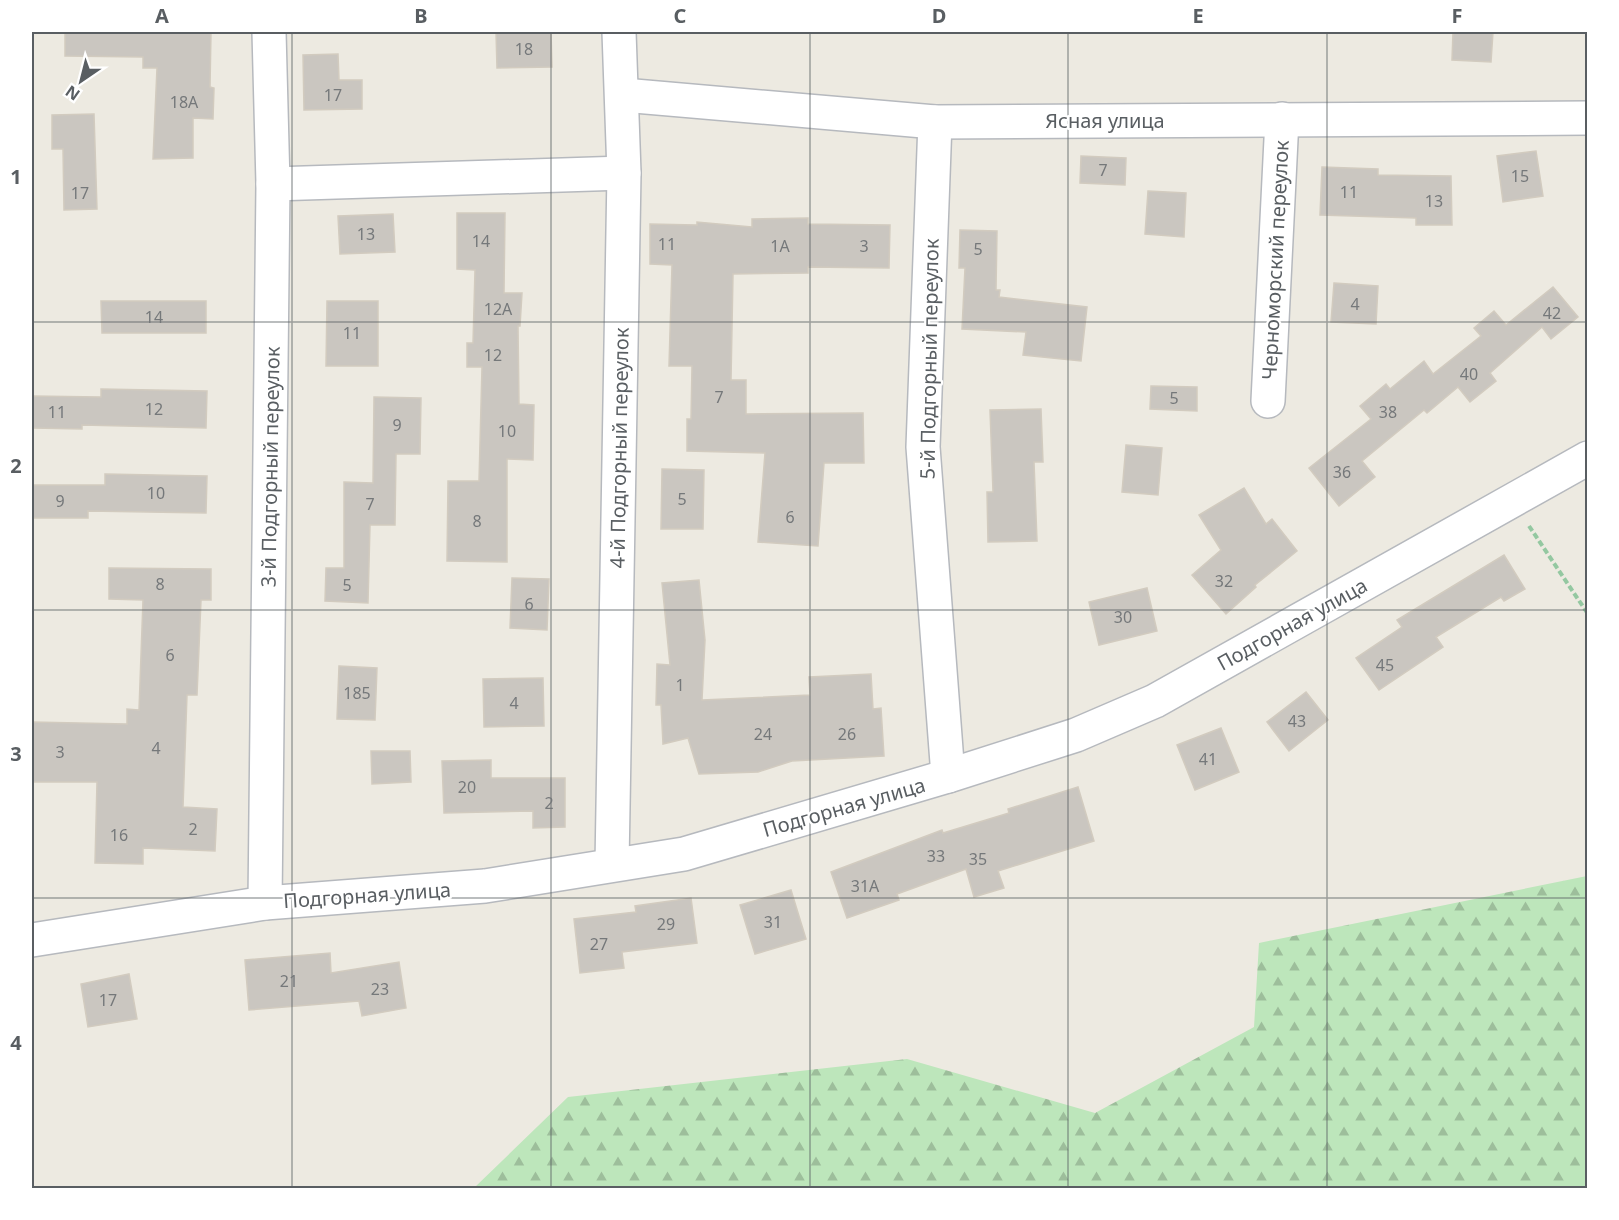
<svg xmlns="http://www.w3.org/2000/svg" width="1619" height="1220" font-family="'Noto Sans',sans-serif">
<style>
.forest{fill:url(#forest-firs)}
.building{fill:#cac6c0;stroke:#d2cbbf;stroke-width:1.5}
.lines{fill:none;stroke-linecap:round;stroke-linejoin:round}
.minor-casing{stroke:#b6b9be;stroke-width:36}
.path{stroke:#94c8a1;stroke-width:4;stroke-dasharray:6 3;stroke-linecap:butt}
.minor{stroke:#fff;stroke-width:33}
.grid{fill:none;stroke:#595e62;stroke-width:1.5;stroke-opacity:0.55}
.labels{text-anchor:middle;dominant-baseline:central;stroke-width:4.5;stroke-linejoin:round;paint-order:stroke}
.number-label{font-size:16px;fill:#75787a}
.street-label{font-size:20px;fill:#595e62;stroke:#fff}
.neatline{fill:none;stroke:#595e62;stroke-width:2}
.grid-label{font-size:20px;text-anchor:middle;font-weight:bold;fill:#595e62}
</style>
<defs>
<pattern id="forest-firs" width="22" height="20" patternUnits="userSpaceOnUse" patternTransform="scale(1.5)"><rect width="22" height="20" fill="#bde6bb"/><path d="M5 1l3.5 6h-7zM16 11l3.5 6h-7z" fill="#9dbe9b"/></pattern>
</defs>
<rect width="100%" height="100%" fill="#edeae1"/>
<polygon class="forest" points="1587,876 1587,1188 469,1188 475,1187 568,1097 907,1059 1095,1113 1254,1027 1259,943"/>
<g class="building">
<polygon points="65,32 211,32 210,87 214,88 213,119 193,118 193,158 153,159 157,68 143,68 143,57 65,56"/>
<polygon points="496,32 551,32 552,67 497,68"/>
<polygon points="1453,32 1493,32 1491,62 1452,60"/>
<polygon points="338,54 339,80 362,80 362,109 304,110 303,55"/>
<polygon points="94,114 97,209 64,210 63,149 52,149 52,115"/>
<polygon points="1536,151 1543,196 1503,202 1497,156"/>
<polygon points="1081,156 1126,158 1125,185 1080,183"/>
<polygon points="1322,167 1378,169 1378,175 1451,176 1452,225 1416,225 1416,218 1320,215"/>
<polygon points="1148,191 1186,193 1184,237 1145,234"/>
<polygon points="457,213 505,213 504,293 522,293 520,326 518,326 519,404 534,405 533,460 507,459 507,562 447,561 448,481 479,481 482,367 467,367 467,343 473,343 475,270 457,269"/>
<polygon points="393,214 395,252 340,254 338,216"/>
<polygon points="808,218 808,224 890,225 889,268 808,267 808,273 733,274 731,380 746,380 746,414 863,413 864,463 824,463 818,546 758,542 765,453 687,451 687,419 691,419 692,366 669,366 672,265 650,264 650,224 697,225 697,222 752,227 752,219"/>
<polygon points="960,230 997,231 996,290 1000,290 999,297 1087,307 1081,361 1023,355 1026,332 962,329 965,268 959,268"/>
<polygon points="1334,283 1378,286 1376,324 1331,322"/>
<polygon points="1553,287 1578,317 1551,339 1542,327 1490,373 1496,381 1470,402 1458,387 1427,413 1424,410 1362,461 1375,477 1339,506 1309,468 1371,419 1360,406 1386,384 1390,389 1424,361 1433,374 1481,336 1474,328 1494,311 1506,325"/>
<polygon points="101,301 206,301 206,333 102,333"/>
<polygon points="327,301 378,301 378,366 326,366"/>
<polygon points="1151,386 1197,387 1197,411 1150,409"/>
<polygon points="101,389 207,391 206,428 82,425 82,429 32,428 32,396 101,397"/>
<polygon points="374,397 421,398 420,454 396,454 395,525 370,525 368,603 325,601 326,568 344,568 344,482 373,483"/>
<polygon points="1041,409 1043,462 1034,462 1037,541 988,542 987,492 993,492 990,410"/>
<polygon points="1126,445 1162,448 1158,495 1122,492"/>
<polygon points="662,469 704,470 703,529 661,529"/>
<polygon points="105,474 207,476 206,513 88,511 88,518 32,518 32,485 105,485"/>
<polygon points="1244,488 1266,524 1272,519 1297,551 1255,585 1256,587 1226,614 1192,575 1221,550 1199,515"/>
<polygon points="1504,555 1525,589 1504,601 1501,597 1436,637 1443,647 1379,690 1356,658 1402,627 1397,620"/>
<polygon points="109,568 211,569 211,600 201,600 197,695 187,695 183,807 217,809 215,851 143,848 143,864 95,863 97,782 32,782 32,722 127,724 127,709 139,710 143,600 109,599"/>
<polygon points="512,578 549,579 547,630 510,628"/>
<polygon points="699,580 705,640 702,700 810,695 809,677 871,674 873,709 881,708 884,756 792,761 758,772 699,774 688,738 663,744 661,705 656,705 657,664 670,665 662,583"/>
<polygon points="1147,588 1157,631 1099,645 1089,602"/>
<polygon points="339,666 377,668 375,720 337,719"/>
<polygon points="543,678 544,726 484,727 483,679"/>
<polygon points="1306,692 1328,720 1289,751 1267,722"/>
<polygon points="1221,728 1239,772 1195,790 1177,745"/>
<polygon points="371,751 410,751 411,782 372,784"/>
<polygon points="491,760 491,778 565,778 565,827 533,828 533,811 444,813 442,761"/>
<polygon points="1078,787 1094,841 998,871 1004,888 974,897 966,869 897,894 899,900 847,918 831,872 942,830 943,833 1009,813 1008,809"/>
<polygon points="791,890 806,939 755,954 740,905"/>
<polygon points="691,898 697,943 622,952 624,968 580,973 574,919 636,912 635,906"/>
<polygon points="330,953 331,973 399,962 406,1008 362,1016 359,1001 249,1010 245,960"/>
<polygon points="129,974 137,1019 88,1027 81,984"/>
</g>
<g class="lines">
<g class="minor-casing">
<g id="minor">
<polyline points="623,95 935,122 1588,118"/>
<polyline points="935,122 923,447 948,776"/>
<polyline points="273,184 624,173"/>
<polyline points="1268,401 1282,119"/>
<polyline points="612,864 624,173 619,32"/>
<polyline points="265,903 273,184 269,32"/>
<polyline points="32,940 265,903 485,886 684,854 948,776 1076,735 1155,701 1588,458"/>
</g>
</g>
<polyline class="path" points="1529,526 1588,614"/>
<use href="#minor" class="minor"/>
</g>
<path class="grid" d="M292,32V1188M551,32V1188M810,32V1188M1068,32V1188M1327,32V1188M32,322H1588M32,610H1588M32,898H1588"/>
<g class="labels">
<g class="number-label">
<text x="524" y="49">18</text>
<text x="333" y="95">17</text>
<text x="184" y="102">18А</text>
<text x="1103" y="170">7</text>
<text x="1520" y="176">15</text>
<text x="1349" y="192">11</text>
<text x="80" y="193">17</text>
<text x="1434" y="201">13</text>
<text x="366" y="234">13</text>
<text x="481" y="241">14</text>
<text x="667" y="244">11</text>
<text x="780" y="246">1А</text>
<text x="864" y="246">3</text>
<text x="978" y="249">5</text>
<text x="1355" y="304">4</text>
<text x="498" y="309">12А</text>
<text x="1552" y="313">42</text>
<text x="154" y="317">14</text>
<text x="352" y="333">11</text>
<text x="493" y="355">12</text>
<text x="1469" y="374">40</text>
<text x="719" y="397">7</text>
<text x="1174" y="398">5</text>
<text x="154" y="409">12</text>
<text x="57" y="412">11</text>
<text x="1388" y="412">38</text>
<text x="397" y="425">9</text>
<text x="507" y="431">10</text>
<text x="1342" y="472">36</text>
<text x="156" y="493">10</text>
<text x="682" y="499">5</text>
<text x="60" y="501">9</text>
<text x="370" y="504">7</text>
<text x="790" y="517">6</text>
<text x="477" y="521">8</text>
<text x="1224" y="581">32</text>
<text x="160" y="584">8</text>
<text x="347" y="585">5</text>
<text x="529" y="604">6</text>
<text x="1123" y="617">30</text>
<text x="170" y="655">6</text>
<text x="1385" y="665">45</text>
<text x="680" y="685">1</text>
<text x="357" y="693">185</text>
<text x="514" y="703">4</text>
<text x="1297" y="721">43</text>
<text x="763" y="734">24</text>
<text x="847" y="734">26</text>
<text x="156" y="748">4</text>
<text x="60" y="752">3</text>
<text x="1208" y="759">41</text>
<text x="467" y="787">20</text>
<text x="549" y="803">2</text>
<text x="193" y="829">2</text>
<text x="119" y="835">16</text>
<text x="936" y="856">33</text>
<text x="978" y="859">35</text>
<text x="865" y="886">31А</text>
<text x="773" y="922">31</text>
<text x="666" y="924">29</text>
<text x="599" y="944">27</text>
<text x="289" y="981">21</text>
<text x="380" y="989">23</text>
<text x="108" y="1000">17</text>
</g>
<g class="street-label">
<text x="1105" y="120">Ясная улица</text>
<text transform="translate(1275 260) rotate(-87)">Черноморский переулок</text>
<text transform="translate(929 359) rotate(-89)">5-й Подгорный переулок</text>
<text transform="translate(619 448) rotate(-89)">4-й Подгорный переулок</text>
<text transform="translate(270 467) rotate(-89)">3-й Подгорный переулок</text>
<text transform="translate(1292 624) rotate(-29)">Подгорная улица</text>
<text transform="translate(844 807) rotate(-16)">Подгорная улица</text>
<text transform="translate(367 895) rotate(-4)">Подгорная улица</text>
</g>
</g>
<rect width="1619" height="1220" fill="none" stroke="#ffffff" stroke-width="66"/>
<g transform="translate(81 81) rotate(215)" stroke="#ffffff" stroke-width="4.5" paint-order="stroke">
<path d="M0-4.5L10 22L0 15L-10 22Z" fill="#595e62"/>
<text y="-9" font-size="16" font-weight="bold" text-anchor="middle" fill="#595e62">N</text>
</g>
<rect x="33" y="33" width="1553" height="1154" class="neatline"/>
<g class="grid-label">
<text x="162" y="23">A</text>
<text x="421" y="23">B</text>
<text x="680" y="23">C</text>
<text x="939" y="23">D</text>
<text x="1198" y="23">E</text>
<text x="1457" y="23">F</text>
<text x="16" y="184">1</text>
<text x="16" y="473">2</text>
<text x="16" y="761">3</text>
<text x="16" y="1050">4</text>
</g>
</svg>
